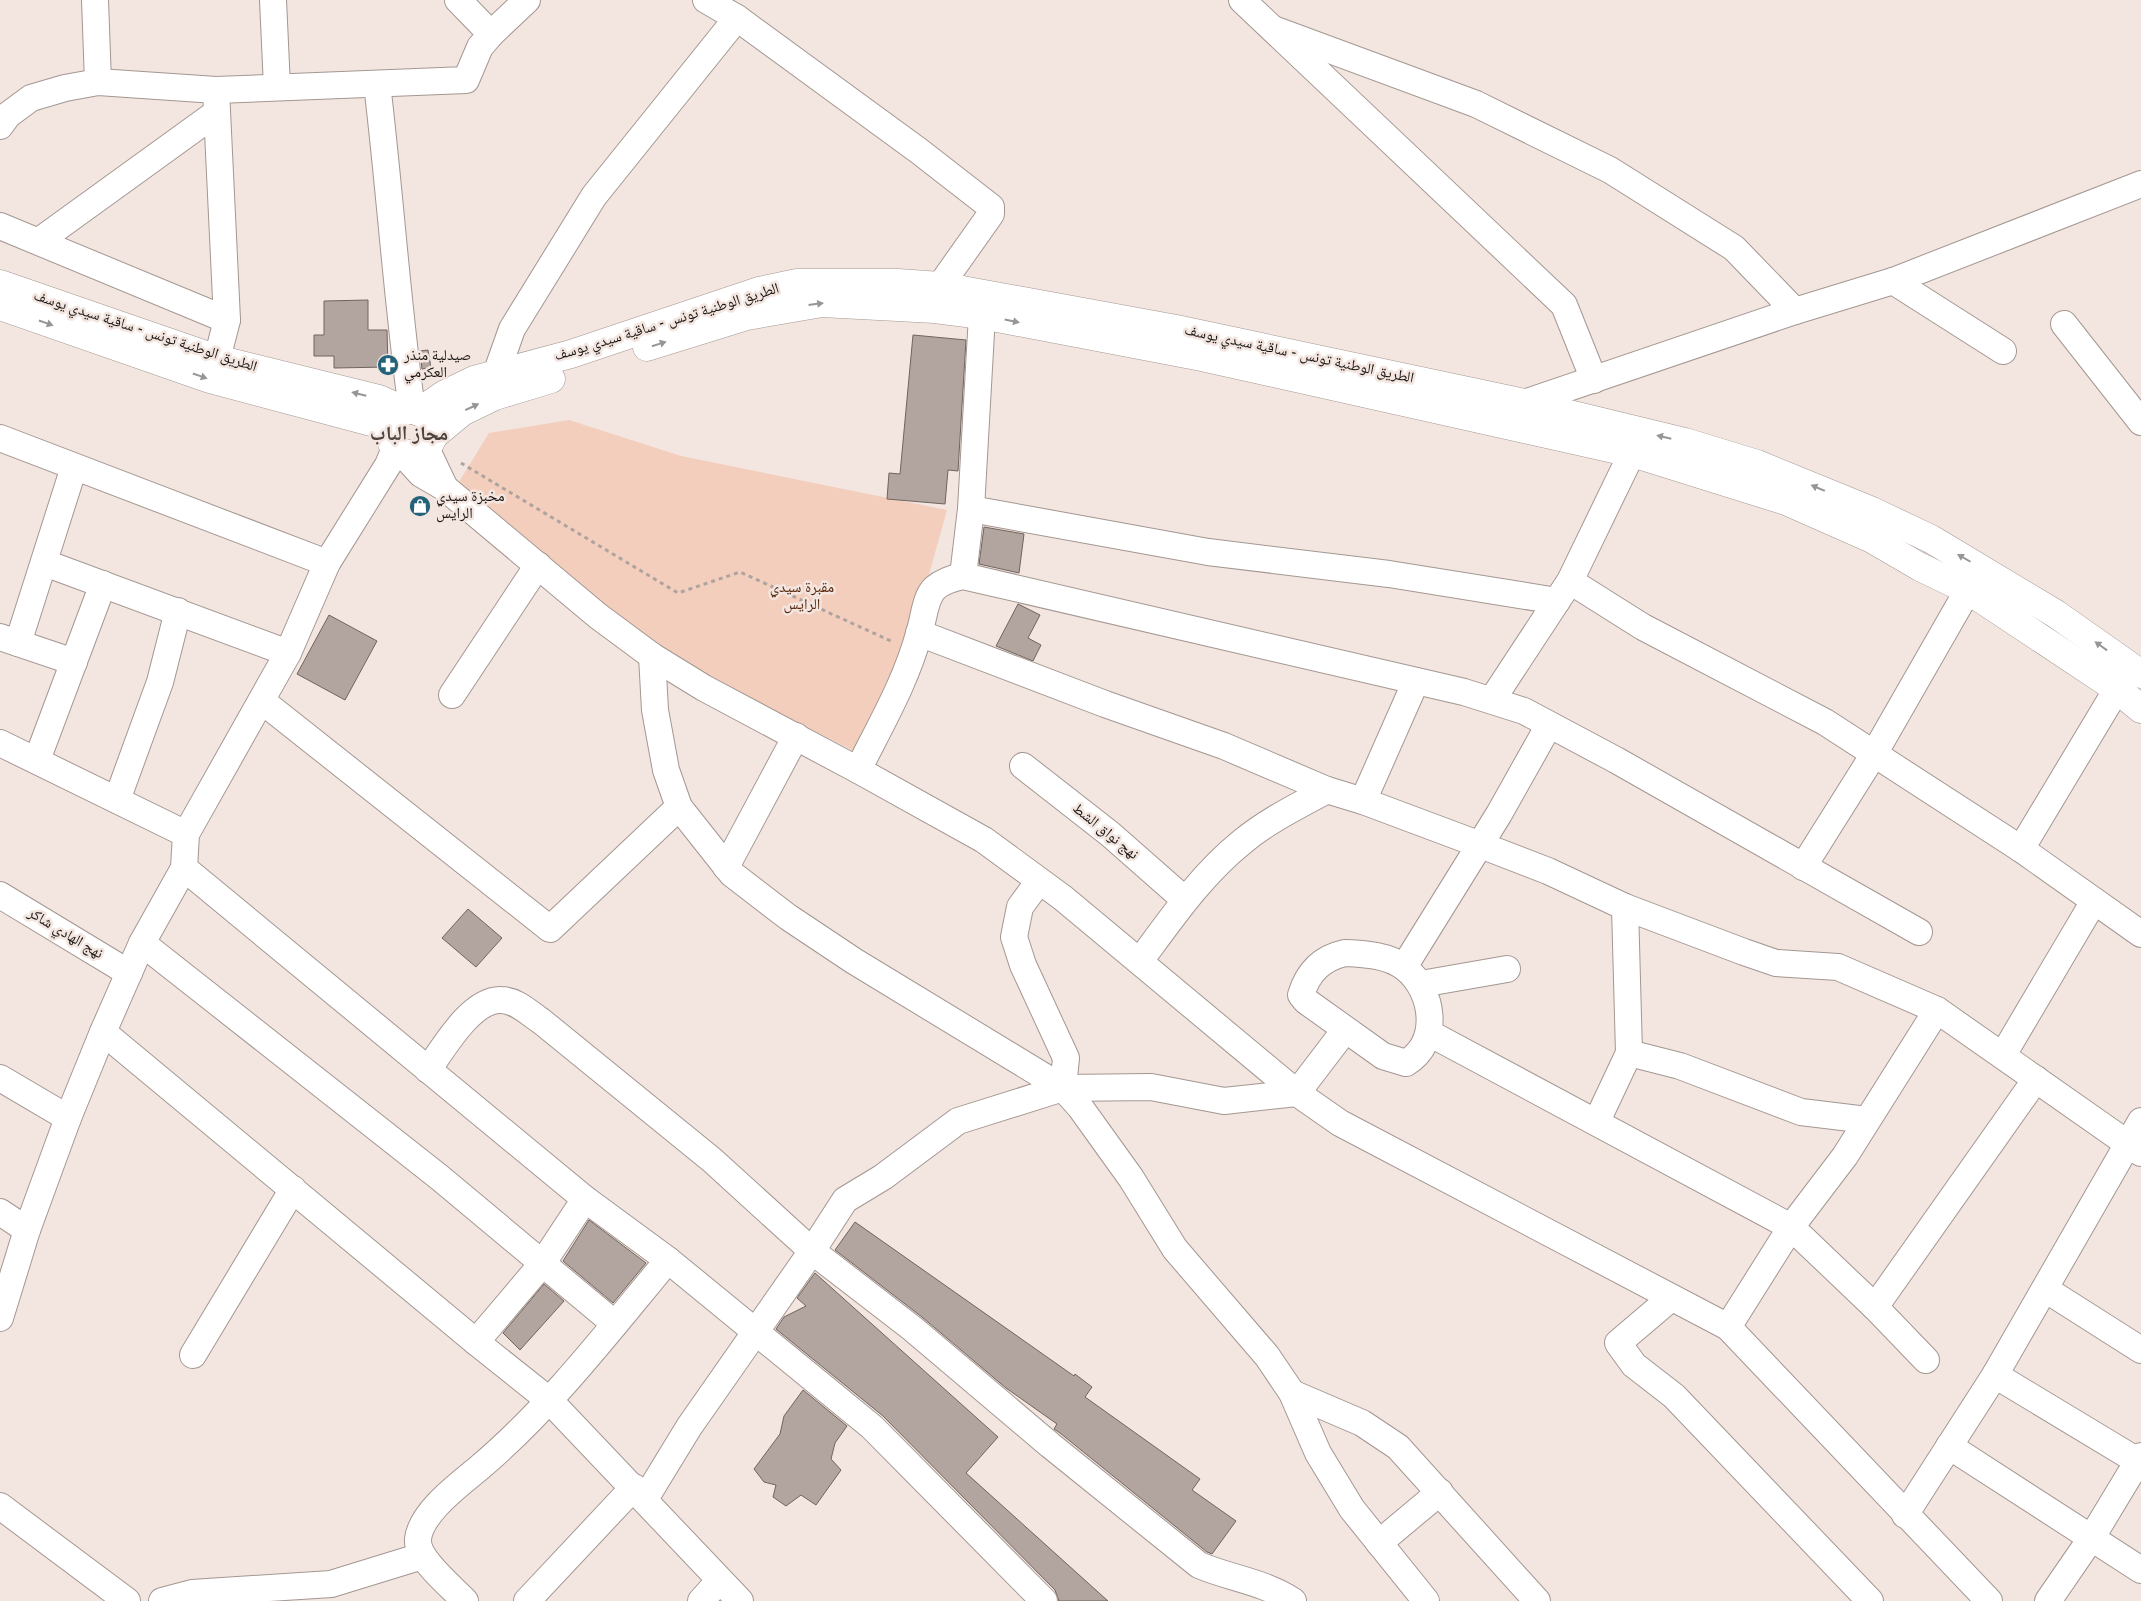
<svg xmlns="http://www.w3.org/2000/svg" width="2141" height="1601" font-family="Overpass,'Noto Naskh Arabic',sans-serif">
<style>
.green{fill:#f3cebc}
.building{fill:#b2a59f;stroke:#70645e}
.lines{fill:none;stroke-linecap:round;stroke-linejoin:round}
.street-casing{stroke:#a49792;stroke-width:28}
.primary-casing{stroke:#a49792;stroke-width:29}
.path{stroke:#aea39e;stroke-width:3;stroke-dasharray:4 4;stroke-linecap:butt}
.street{stroke:#fff;stroke-width:26}
.primary{stroke:#fff;stroke-width:28}
.oneway{fill:#989694}
.labels{text-anchor:middle;dominant-baseline:central;stroke-width:5;stroke-linejoin:round;paint-order:stroke}
.street-label{font-size:15px;fill:#191512;stroke:#f3e5df}
.poi-label{font-size:15px;fill:#191512;stroke:#f3e5df;text-anchor:start}
.park-label{font-size:15px;fill:#59270b;stroke:#f3e5df}
.district-label{font-size:20px;font-weight:bold;fill:#4e433e;stroke:#f3e5df}
</style>
<rect width="100%" height="100%" fill="#f3e5df"/>
<polygon class="green" points="569,420 681,456 947,510 900,678 860,754 652,649 454,490 489,433"/>
<g class="building">
<polygon points="368,300 368,330 387,330 388,367 334,368 334,356 314,356 314,335 324,335 324,301"/>
<polygon points="913,335 966,340 958,471 948,470 945,504 887,499 889,473 900,474"/>
<polygon points="428,350 431,368 422,369 420,351"/>
<polygon points="984,527 1024,534 1019,573 979,564"/>
<polygon points="1018,604 1040,615 1028,638 1041,645 1033,661 996,646"/>
<polygon points="329,615 377,641 345,700 297,674"/>
<polygon points="468,909 502,938 476,967 442,938"/>
<polygon points="589,1220 646,1263 613,1303 563,1261"/>
<polygon points="855,1222 1074,1376 1075,1374 1092,1387 1085,1397 1200,1479 1192,1490 1236,1521 1212,1554 1207,1552 1060,1433 1054,1429 1057,1424 1006,1388 922,1317 835,1250"/>
<polygon points="815,1273 998,1437 966,1473 1108,1601 1059,1601 1055,1590 883,1416 776,1329 784,1317 806,1306 797,1298"/>
<polygon points="544,1284 564,1301 520,1350 503,1333"/>
<polygon points="803,1390 847,1426 835,1443 831,1459 841,1470 816,1505 801,1495 786,1506 773,1497 776,1485 764,1482 754,1469 780,1434 784,1416"/>
</g>
<g class="lines">
<g class="street-casing">
<g id="street">
<polyline points="95,0 98,82"/>
<polyline points="273,0 277,87"/>
<polyline points="706,0 737,18 919,151 991,207 991,214 940,286"/>
<polyline points="1242,0 1564,305 1594,380"/>
<polyline points="1273,29 1476,104 1610,170 1734,248 1795,311"/>
<polyline points="491,34 527,0"/>
<path d="M377,84C390,192 397,302 412,410"/>
<polyline points="216,90 227,320 217,359"/>
<polyline points="0,126 8,115 31,98 65,88 98,82 216,90 466,80 480,47 491,34 458,0"/>
<polyline points="0,226 227,320"/>
<polyline points="39,241 216,113"/>
<polyline points="1893,281 2003,351"/>
<polyline points="2064,324 2141,422"/>
<polyline points="496,374 512,329 594,196 737,18"/>
<polyline points="1524,403 1795,311 1893,281 2141,184"/>
<polyline points="0,438 327,563"/>
<polyline points="401,452 421,474 445,488 426,448"/>
<polyline points="445,488 598,616 652,656 704,688 858,770 984,840 1063,898 1297,1093 1340,1123 1728,1327 1989,1601"/>
<polyline points="971,509 1208,552 1389,574 1557,601"/>
<polyline points="45,563 288,653"/>
<polyline points="963,576 971,509 982,315"/>
<polyline points="1570,581 1643,627 1825,722 2021,849 2141,934"/>
<polyline points="919,633 1105,704 1224,746 1327,790 1363,801 1478,844 1548,871 1625,907 1744,952 1776,963 1838,967 1937,1010 2141,1153"/>
<polyline points="0,637 74,662"/>
<polyline points="18,643 74,467"/>
<polyline points="652,656 655,710 666,770 679,807 732,874 788,917 854,961 1063,1088 1080,1107 1131,1178 1175,1249 1267,1356 1292,1393 1318,1453 1352,1509 1426,1601"/>
<polyline points="452,695 538,565"/>
<polyline points="1492,700 1570,581 1632,453"/>
<polyline points="262,701 550,929 679,807"/>
<polyline points="0,743 186,834"/>
<polyline points="37,760 103,584"/>
<polyline points="1023,766 1110,834 1185,900"/>
<path d="M858,770C881,724 907,680 920,630C924,618 925,597 935,588C943,581 953,578 963,576L1464,692L1524,711L1616,760L1919,932"/>
<polyline points="117,800 160,682 178,611"/>
<polyline points="1363,801 1416,681"/>
<polyline points="2021,849 2117,689"/>
<polyline points="726,867 796,736"/>
<polyline points="1803,867 1874,754 1968,590"/>
<polyline points="184,868 585,1199 668,1260 872,1427 1044,1601"/>
<polyline points="1039,881 1020,907 1014,937 1023,965 1066,1058 1063,1088"/>
<polyline points="0,895 129,973"/>
<polyline points="142,943 439,1177 615,1324"/>
<path d="M1345,953C1365,954 1388,955 1405,968C1434,991 1441,1042 1406,1063L1383,1056L1306,1001L1301,995C1308,972 1322,958 1345,953Z"/>
<path d="M1140,961C1171,919 1201,875 1242,842C1267,821 1298,806 1327,790"/>
<polyline points="1404,967 1499,814 1549,725"/>
<polyline points="1421,984 1507,969"/>
<polyline points="103,1032 476,1342 550,1401 740,1601"/>
<polyline points="1429,1033 1791,1227 1875,1307 1926,1360"/>
<polyline points="1629,1053 1680,1066 1801,1112 1867,1120"/>
<polyline points="2003,1055 2094,901"/>
<path d="M428,1070C443,1049 471,999 501,1000C516,1000 529,1013 541,1021L712,1160L812,1251L913,1329L1050,1445L1199,1565C1229,1578 1265,1582 1293,1601"/>
<polyline points="0,1078 68,1118"/>
<polyline points="1597,1121 1629,1053 1625,907"/>
<polyline points="0,1212 27,1230"/>
<polyline points="2045,1289 2141,1350"/>
<polyline points="1671,1298 1618,1343 1634,1365 1674,1396 1870,1601"/>
<polyline points="1875,1307 2036,1079"/>
<polyline points="0,1318 27,1230 68,1118 103,1032 142,943 184,868 186,834 288,653 327,563 388,465 395,448"/>
<polyline points="1728,1327 1791,1227 1845,1156 1937,1010"/>
<polyline points="476,1342 542,1264 585,1199"/>
<polyline points="193,1355 293,1189"/>
<polyline points="1995,1375 2141,1463"/>
<polyline points="1292,1393 1362,1423 1398,1447 1537,1601"/>
<polyline points="1949,1446 2141,1570"/>
<polyline points="645,1499 689,1427 812,1251 845,1200 883,1177 958,1121 1063,1088 1151,1087 1224,1101 1297,1093 1345,1030"/>
<polyline points="0,1506 127,1601"/>
<polyline points="1905,1515 1995,1375 2141,1121"/>
<polyline points="1379,1543 1440,1492"/>
<polyline points="162,1601 192,1593 331,1584 422,1556"/>
<path d="M465,1601C452,1587 416,1559 418,1539C421,1512 460,1484 479,1468C551,1407 608,1332 668,1260"/>
<polyline points="527,1601 634,1487"/>
<polyline points="701,1601 719,1581"/>
<polyline points="2048,1601 2092,1537 2141,1456"/>
</g>
</g>
<g class="primary-casing">
<g id="primary">
<polyline points="0,284 217,359 379,399 405,411"/>
<polyline points="0,306 210,379 390,427"/>
<polyline points="647,347 747,316 822,303 935,309 982,315 1202,357 1632,453 1786,501 1872,539 1920,567 1968,590 2117,689 2141,709"/>
<circle cx="411" cy="432" r="22"/>
<polyline points="419,412 445,394 474,380 571,354 759,291 797,283 898,283 940,286 1176,329 1524,403 1685,442 1757,464 1872,511 1931,539 2056,614 2141,674"/>
<polyline points="433,436 462,412 495,396 551,379"/>
</g>
</g>
<polyline class="path" points="461,463 678,593 740,572 893,642"/>
<use href="#street" class="street"/>
<use href="#primary" class="primary"/>
</g>
<defs><path id="oneway-solid" d="M-6-.8H1V-3.2L6.5 0L1 3.2V.8H-6Z" transform="scale(1.25)"/></defs>
<g class="oneway">
<use href="#oneway-solid" transform="translate(816 304) rotate(-7)"/>
<use href="#oneway-solid" transform="translate(1012 321) rotate(12)"/>
<use href="#oneway-solid" transform="translate(46 323) rotate(19)"/>
<use href="#oneway-solid" transform="translate(659 344) rotate(-18)"/>
<use href="#oneway-solid" transform="translate(200 376) rotate(19)"/>
<use href="#oneway-solid" transform="translate(359 394) rotate(-166)"/>
<use href="#oneway-solid" transform="translate(472 407) rotate(-25)"/>
<use href="#oneway-solid" transform="translate(1664 437) rotate(-167)"/>
<use href="#oneway-solid" transform="translate(1818 488) rotate(-157)"/>
<use href="#oneway-solid" transform="translate(1964 558) rotate(-150)"/>
<use href="#oneway-solid" transform="translate(2101 646) rotate(-144)"/>
</g>
<defs>
<g id="pharmacy-disc" transform="scale(1.125)"><circle r="9.5" fill="#246279" stroke="#f3e5df"/><path d="M-2-6h4v4h4v4h-4v4h-4v-4h-4v-4h4Z" fill="#fff"/></g>
<g id="shop-disc" transform="scale(1.125)"><circle r="9.5" fill="#246279" stroke="#f3e5df"/><path d="M-5-2.5h2.3a2.7 3.5 0 0 1 5.4 0H5L5.5 6h-11ZM-1.5-2.5h3a1.5 2.3 0 0 0-3 0Z" fill="#fff"/></g>
</defs>
<g fill-rule="evenodd">
<use href="#pharmacy-disc" x="388" y="365"/>
<use href="#shop-disc" x="420" y="506"/>
</g>
<g class="labels">
<g class="street-label">
<text transform="translate(667 323) rotate(-17)">الطريق الوطنية تونس - ساقية سيدي يوسف</text>
<text transform="translate(145 332) rotate(18)">الطريق الوطنية تونس - ساقية سيدي يوسف</text>
<text transform="translate(1299 355) rotate(12)">الطريق الوطنية تونس - ساقية سيدي يوسف</text>
<text transform="translate(1105 832) rotate(39)">نهج نواق الشط</text>
<text transform="translate(65 934) rotate(31)">نهج الهادي شاكر</text>
</g>
<g class="poi-label">
<text x="404" y="356">صيدلية منذر<tspan x="404" dy="17">العكرمي</tspan></text>
<text x="436" y="497">مخبزة سيدي<tspan x="436" dy="17">الرايس</tspan></text>
</g>
<g class="park-label">
<text x="802" y="588">مقبرة سيدي<tspan x="802" dy="17">الرايس</tspan></text>
</g>
<g class="district-label">
<text x="409" y="435">مجاز الباب</text>
</g>
</g>
</svg>
